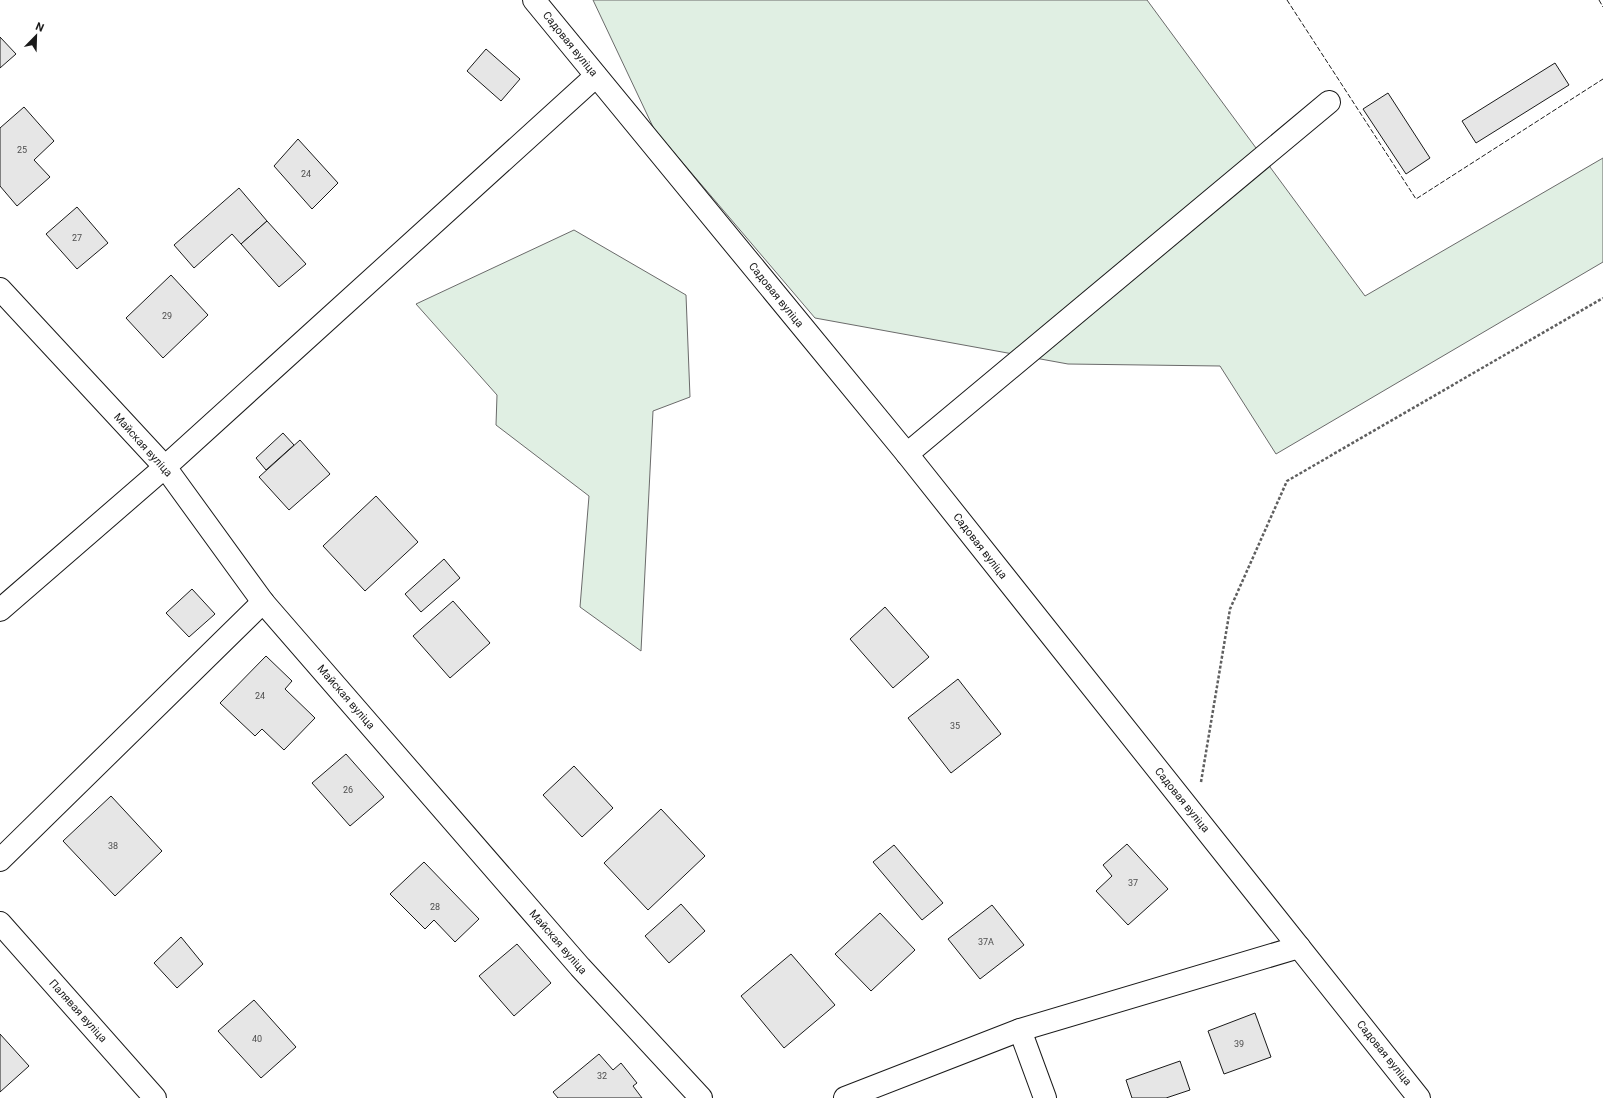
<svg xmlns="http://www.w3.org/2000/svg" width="1603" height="1098" font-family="Roboto,sans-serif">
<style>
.green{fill:#e0efe3;stroke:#6a6a6a}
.building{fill:#e6e6e6;stroke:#1a1a1a}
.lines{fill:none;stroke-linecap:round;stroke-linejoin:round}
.minor-casing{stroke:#1a1a1a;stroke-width:24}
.path{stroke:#5f5f5f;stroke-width:2.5;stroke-dasharray:3 2;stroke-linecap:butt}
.minor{stroke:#fff;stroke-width:22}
.fence{stroke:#1a1a1a;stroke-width:1;stroke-dasharray:5 2;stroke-linecap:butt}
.labels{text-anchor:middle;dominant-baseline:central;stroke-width:3;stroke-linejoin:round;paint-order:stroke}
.number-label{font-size:9px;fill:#4d4d4d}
.street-label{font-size:11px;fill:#1a1a1a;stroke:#fff}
</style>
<rect width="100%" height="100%" fill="#fff"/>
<g class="green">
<polygon points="593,0 1147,0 1365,296 1603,158 1603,262 1276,454 1220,366 1068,364 815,318 654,129"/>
<polygon points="574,230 686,295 690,397 653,411 641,651 580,607 589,496 496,425 497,395 416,304"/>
</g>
<g class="building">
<polygon points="0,37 16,54 0,68"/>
<polygon points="486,49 520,79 501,101 467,71"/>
<polygon points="1555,63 1569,85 1476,143 1462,121"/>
<polygon points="1388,93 1430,158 1406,174 1363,109"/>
<polygon points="24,107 54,141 34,160 50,177 17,206 0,186 0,128"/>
<polygon points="298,139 338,183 312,209 274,166"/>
<polygon points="239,188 267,221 241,244 232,234 194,268 174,245"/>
<polygon points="77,207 108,243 77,269 46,234"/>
<polygon points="267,221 306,264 279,287 241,244"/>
<polygon points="171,275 208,315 163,358 126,318"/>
<polygon points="283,433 294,445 266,470 256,458"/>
<polygon points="300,440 330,474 289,510 259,477"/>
<polygon points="376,496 418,542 365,591 323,546"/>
<polygon points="444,559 460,578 421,612 405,594"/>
<polygon points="192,589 215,614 189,637 166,613"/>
<polygon points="453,601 490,643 450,678 413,636"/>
<polygon points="885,607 929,657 893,688 850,639"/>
<polygon points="266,656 292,681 285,689 315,718 284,750 262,729 255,736 220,703"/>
<polygon points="958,679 1001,734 951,773 908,718"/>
<polygon points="346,754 384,797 350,826 312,783"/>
<polygon points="574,766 613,808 582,837 543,795"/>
<polygon points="111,796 162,851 115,896 63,841"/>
<polygon points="661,809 705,856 648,910 604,863"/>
<polygon points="1127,844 1168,889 1128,925 1096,891 1112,876 1103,865"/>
<polygon points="894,845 943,903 922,920 873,862"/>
<polygon points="424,862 479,919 455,942 434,920 425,929 390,894"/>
<polygon points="681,904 705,931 669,963 645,936"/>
<polygon points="992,905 1024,945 980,979 948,939"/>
<polygon points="880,913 915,950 871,991 835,954"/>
<polygon points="181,937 203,964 177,988 154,963"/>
<polygon points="517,944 551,983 514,1016 479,976"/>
<polygon points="791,954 835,1005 784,1048 741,996"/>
<polygon points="254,1000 296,1047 261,1078 218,1031"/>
<polygon points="1255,1013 1271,1057 1224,1074 1208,1031"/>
<polygon points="0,1034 29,1066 0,1092"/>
<polygon points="599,1054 613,1070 621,1063 637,1083 633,1086 642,1098 558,1098 553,1092"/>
<polygon points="1180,1061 1190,1090 1166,1098 1132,1098 1126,1080"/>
</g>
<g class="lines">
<g class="minor-casing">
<g id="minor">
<polyline points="534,0 907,454 1419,1098"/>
<polyline points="0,289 165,467 263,602 580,967 701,1098"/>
<polyline points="907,454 1329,102"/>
<polyline points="0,610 165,467 596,76"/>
<polyline points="0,860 263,602"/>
<polyline points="0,923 155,1098"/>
<polyline points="1020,1030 1045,1098"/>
<polyline points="845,1098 1020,1030 1299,947"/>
</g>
</g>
<polyline class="path" points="1201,782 1230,609 1287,481 1603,298"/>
<use href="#minor" class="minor"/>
<g class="fence">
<polyline points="1287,0 1416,199 1603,79"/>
<polyline points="1599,0 1603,7"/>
</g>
</g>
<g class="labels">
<g class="number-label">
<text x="22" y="150">25</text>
<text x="306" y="174">24</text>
<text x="77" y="238">27</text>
<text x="167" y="316">29</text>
<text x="260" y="696">24</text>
<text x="955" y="726">35</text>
<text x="348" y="790">26</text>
<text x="113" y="846">38</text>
<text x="1133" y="883">37</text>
<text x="435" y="907">28</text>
<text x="986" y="942">37А</text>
<text x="257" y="1039">40</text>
<text x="1239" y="1044">39</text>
<text x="602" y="1076">32</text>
</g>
<g class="street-label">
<text transform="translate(570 44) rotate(51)">Садовая вуліца</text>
<text transform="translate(776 295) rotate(51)">Садовая вуліца</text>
<text transform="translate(143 445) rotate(48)">Майская вуліца</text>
<text transform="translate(980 546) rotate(52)">Садовая вуліца</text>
<text transform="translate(346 697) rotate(49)">Майская вуліца</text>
<text transform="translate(1182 800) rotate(51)">Садовая вуліца</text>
<text transform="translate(558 942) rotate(49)">Майская вуліца</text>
<text transform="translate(78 1011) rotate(48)">Палявая вуліца</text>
<text transform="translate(1384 1053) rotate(51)">Садовая вуліца</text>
</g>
</g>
<g transform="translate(36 36) rotate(23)" stroke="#ffffff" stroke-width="3" paint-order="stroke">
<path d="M0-3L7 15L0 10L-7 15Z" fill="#1a1a1a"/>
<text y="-6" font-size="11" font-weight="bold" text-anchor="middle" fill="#1a1a1a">N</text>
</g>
</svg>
